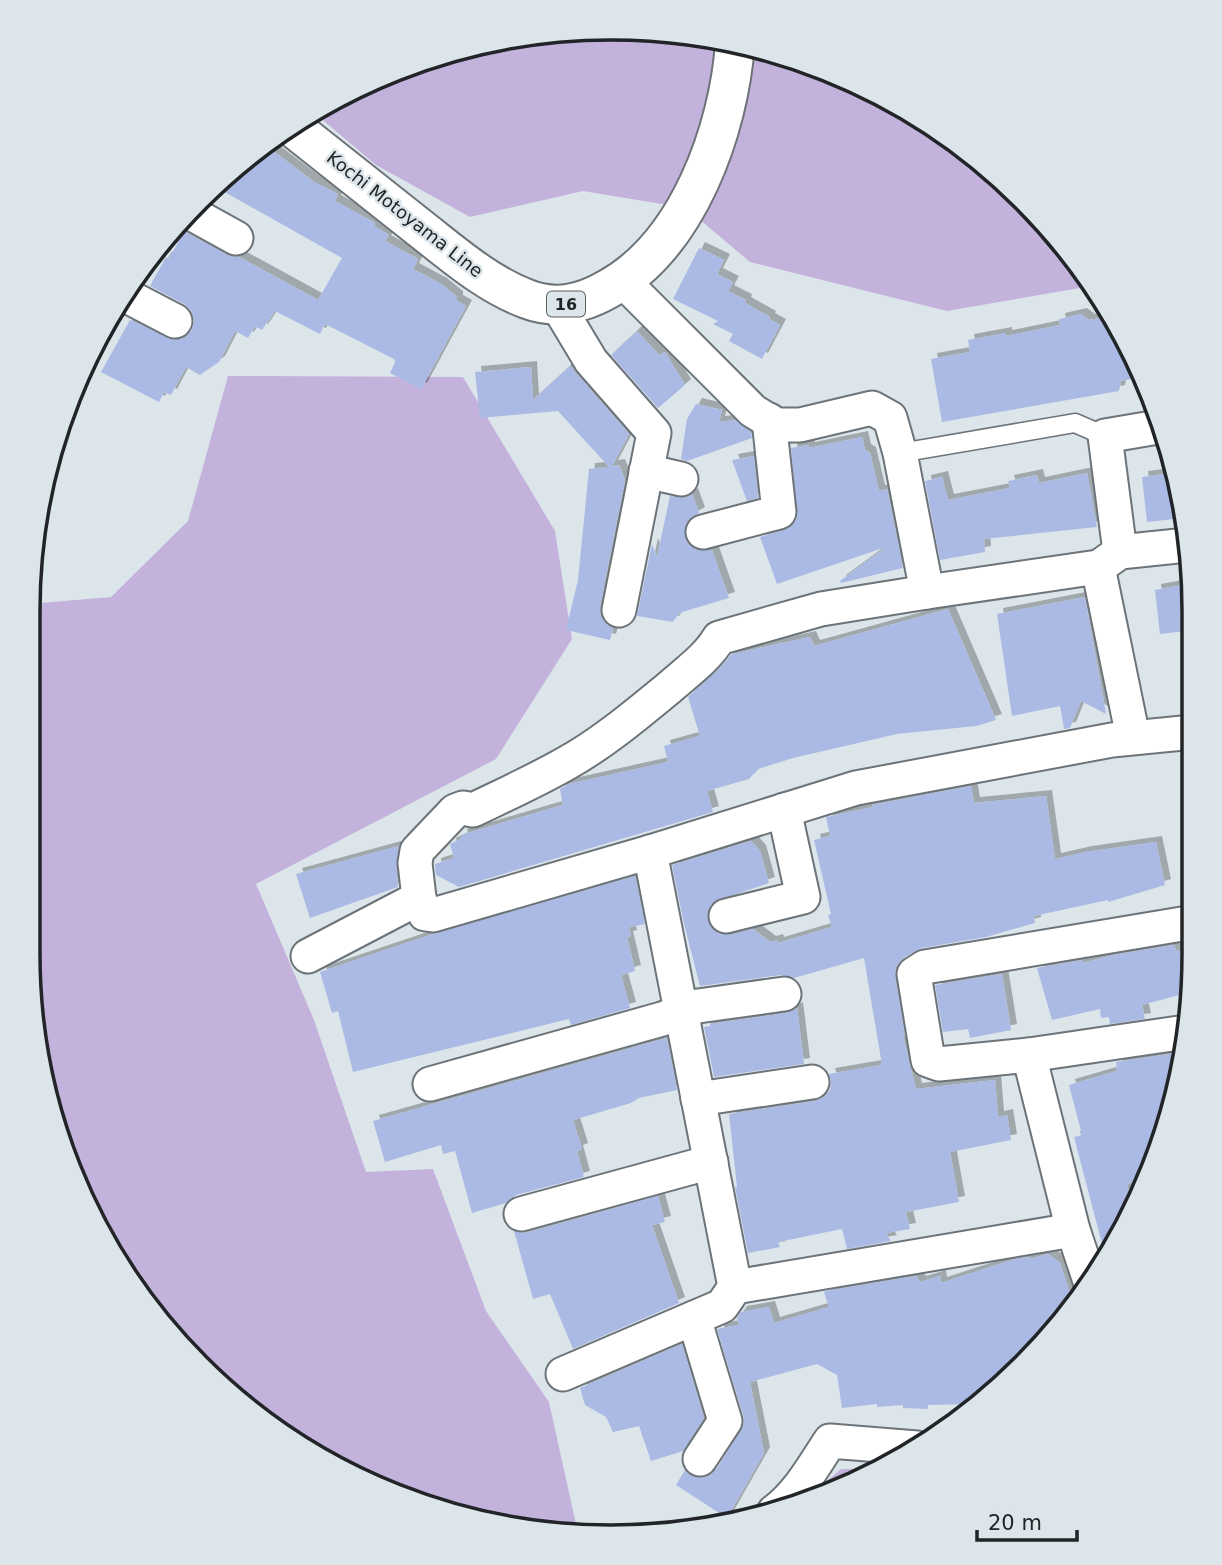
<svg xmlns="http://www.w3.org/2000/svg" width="1222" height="1565" font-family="'DejaVu Sans',sans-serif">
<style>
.green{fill:#c3b3dc}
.building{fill:#abbae5;filter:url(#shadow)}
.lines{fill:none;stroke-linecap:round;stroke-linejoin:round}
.lane-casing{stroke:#6d7479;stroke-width:21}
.street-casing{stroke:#6d7479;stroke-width:37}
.primary-casing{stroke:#6d7479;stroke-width:42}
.lane{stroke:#fff;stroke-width:18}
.street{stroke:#fff;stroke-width:33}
.primary{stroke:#fff;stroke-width:38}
.labels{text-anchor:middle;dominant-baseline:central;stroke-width:5;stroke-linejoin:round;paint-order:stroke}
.shield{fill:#dce5ea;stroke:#5a5f62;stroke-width:2}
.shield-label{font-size:16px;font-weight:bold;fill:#222527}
.street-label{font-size:18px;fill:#222527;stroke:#dce5ea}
.rim{fill:none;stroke:#222527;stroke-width:3.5}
</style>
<defs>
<filter id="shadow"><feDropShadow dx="6" dy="-6" stdDeviation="0" flood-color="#0004"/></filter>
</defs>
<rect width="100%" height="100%" fill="#dce5ea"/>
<g class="green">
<polygon points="649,29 762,48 868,88 966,148 1049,226 1092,286 947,311 750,262 686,208 583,191 470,217 376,165 312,111 423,59 535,33"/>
<polygon points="228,376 463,377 555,531 572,639 496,759 256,884 314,1020 366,1172 433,1169 486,1311 549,1402 578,1533 460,1517 320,1459 199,1367 106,1246 48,1105 28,954 29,604 111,597 188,521"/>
<polygon points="841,1469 878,1469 807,1498"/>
</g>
<g class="building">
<polygon points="265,145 314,182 338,194 335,201 375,223 374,226 389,235 385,241 418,259 413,269 441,284 457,297 457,301 466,306 421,389 390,373 395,362 394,359 325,324 320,334 275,311 262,330 255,326 248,338 235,331 219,362 200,375 186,367 171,395 164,392 159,402 101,372 130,320 175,340 185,338 192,330 194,321 191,310 184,304 150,286 166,257 169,259 184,231 227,255 239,257 318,300 342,258 214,186 226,173"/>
<polygon points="699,248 724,260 717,274 733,282 728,291 746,300 745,303 770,317 769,319 780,325 762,359 729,341 733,334 713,324 718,321 673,299"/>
<polygon points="1081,314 1089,320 1113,316 1142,377 1121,381 1119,391 942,422 931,359 970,352 968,340 1006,333 1006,336 1060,325 1059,319"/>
<polygon points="637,331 659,355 665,352 685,385 658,408 611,355"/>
<polygon points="570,366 629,434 612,466 619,465 625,480 600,606 601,617 606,624 613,628 610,640 566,630 578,580 589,469 609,467 558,411 480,418 475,372 531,367 533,400"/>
<polygon points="696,404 722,410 719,422 735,420 751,432 752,438 687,461 681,459 687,419"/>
<polygon points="862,437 865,450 870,453 879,491 887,489 903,568 841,583 840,581 886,547 777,584 760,537 784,530 792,526 797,518 791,448 809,445 809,448"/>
<polygon points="754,456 758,498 747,501 732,460"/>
<polygon points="1087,473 1097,527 984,539 985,552 940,560 925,481 942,477 948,500 1010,488 1008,481 1037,475 1039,483"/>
<polygon points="1173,473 1182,518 1147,522 1142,477"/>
<polygon points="692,494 699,513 690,518 685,526 685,538 689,545 697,550 712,550 729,598 679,613 673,622 637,616 652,544 657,557 670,496 686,498"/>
<polygon points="1193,583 1193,630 1160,634 1155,590"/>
<polygon points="1085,597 1106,714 1081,701 1070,728 1064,729 1060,706 1012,716 997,614"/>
<polygon points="948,609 996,720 976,726 897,734 793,758 758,769 749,779 707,791 713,812 459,887 436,875 435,864 454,858 450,844 462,838 461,835 563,805 560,789 569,784 668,762 664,746 700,736 688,697 716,672 732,654 810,637 814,646"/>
<polygon points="971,786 974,803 1046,796 1055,859 1086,852 1156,842 1165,885 1108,902 1108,900 1034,916 1035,923 986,937 922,948 903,958 896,967 895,977 905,1036 903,1036 916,1089 995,1080 998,1117 1007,1115 1011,1140 950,1152 959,1202 906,1212 910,1229 886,1233 891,1241 847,1249 842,1229 778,1242 780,1247 748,1253 735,1187 737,1187 729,1114 816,1101 824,1097 830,1090 831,1080 829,1074 882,1065 864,958 794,978 781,975 700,986 684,924 672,865 751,841 760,851 769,883 713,902 707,911 708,921 712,929 720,934 731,935 753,929 770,942 777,940 778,943 832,927 828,915 831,914 814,840 830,836 826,817 873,807 872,805"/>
<polygon points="399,846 396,865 398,887 310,918 296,874"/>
<polygon points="635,876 645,924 629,927 631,936 627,937 635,971 621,975 630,1008 571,1025 569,1019 353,1072 338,1011 332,1013 320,972 433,934"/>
<polygon points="1174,945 1176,951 1194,948 1190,992 1142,1005 1145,1019 1110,1024 1109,1017 1101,1018 1100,1009 1052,1020 1037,968 1083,960 1083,963 1114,955"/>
<polygon points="1002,974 1011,1030 970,1038 968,1029 943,1032 935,985"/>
<polygon points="797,1008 804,1064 714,1077 704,1027 710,1026 710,1024 787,1013"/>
<polygon points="667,1038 677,1090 639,1098 631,1103 573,1120 582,1149 577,1151 584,1177 516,1195 506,1203 472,1213 455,1151 443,1154 441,1145 385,1162 373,1121"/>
<polygon points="1184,1052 1183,1067 1154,1163 1141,1166 1145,1179 1127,1184 1133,1209 1106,1259 1074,1137 1082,1135 1069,1085 1117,1071 1116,1062"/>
<polygon points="658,1196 665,1222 652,1225 679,1303 573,1349 550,1294 533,1299 514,1231 526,1233"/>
<polygon points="1048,1254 1060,1263 1074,1305 1023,1367 974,1404 928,1405 928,1409 903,1408 903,1405 877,1407 877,1404 842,1408 837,1375 817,1364 750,1382 764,1453 727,1518 676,1485 685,1470 690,1475 698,1478 709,1476 716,1470 744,1424 743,1415 717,1329 739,1325 737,1318 741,1312 769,1307 774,1323 829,1307 824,1292 826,1291 916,1276 920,1282 940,1276 941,1283 1015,1259 1030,1257 1031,1259"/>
<polygon points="682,1344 704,1418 683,1451 651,1461 639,1426 613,1432 606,1417 585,1405 580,1388"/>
</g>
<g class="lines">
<g class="lane-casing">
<polyline id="lane" points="900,453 1075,423 1105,436"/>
</g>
<g class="street-casing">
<g id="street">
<polyline points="189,212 236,238"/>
<path d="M623,281L753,411L776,425H800L872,408L890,418L900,453L927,592L821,609L719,638C707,658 688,671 670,687C637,714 603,743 565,764C535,781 504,795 473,810L463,808L455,811L417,851L415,863L419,898L425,914L433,915L650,852L856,788L1112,740L1193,732"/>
<polyline points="127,296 175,321"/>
<polyline points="558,306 591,361 654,433 619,610"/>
<polyline points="646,471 681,479"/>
<polyline points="703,532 779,512 769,420"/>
<polyline points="1120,552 1105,436 1164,426"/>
<polyline points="1103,564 1120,552 1187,545"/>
<polyline points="927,592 1098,567 1133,737"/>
<polyline points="650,852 735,1287 1073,1230"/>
<polyline points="726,916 803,897 784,810"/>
<polyline points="308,956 419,898"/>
<polyline points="1029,1055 1186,1032"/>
<polyline points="430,1084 662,1019 698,1006 784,994"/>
<polyline points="698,1099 812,1082"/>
<polyline points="521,1214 711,1162"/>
<polyline points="1091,1284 1073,1230 1029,1055 939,1064 928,1060 914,974 925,967 1194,922"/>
<polyline points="694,1318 725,1421 700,1459"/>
<polyline points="563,1374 722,1306 735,1287"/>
<path d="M774,1512C799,1493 813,1467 830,1441L917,1448"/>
</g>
</g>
<g class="primary-casing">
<path id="primary" d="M291,126C334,160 378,195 421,229C453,254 487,284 527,299C556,310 582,304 608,289C688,245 729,130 735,43"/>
</g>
<use href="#lane" class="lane"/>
<use href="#street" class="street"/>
<use href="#primary" class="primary"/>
</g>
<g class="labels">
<rect class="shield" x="547" y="291.5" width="38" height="25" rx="5"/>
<g class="shield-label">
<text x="566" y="304">16</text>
</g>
<g class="street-label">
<text transform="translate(405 214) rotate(38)">Kochi Motoyama Line</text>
</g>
</g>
<path d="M0 0H1222V1565H0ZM611 40H611A571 571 0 0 1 1182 611V954A571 571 0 0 1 611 1525H611A571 571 0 0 1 40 954V611A571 571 0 0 1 611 40Z" fill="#dce5ea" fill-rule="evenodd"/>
<path class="rim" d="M611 40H611A571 571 0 0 1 1182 611V954A571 571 0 0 1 611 1525H611A571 571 0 0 1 40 954V611A571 571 0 0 1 611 40Z"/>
<path d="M977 1530v10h100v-10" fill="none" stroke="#222527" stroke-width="3.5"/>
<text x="988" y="1530" font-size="21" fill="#222527" stroke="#dce5ea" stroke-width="5" paint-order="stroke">20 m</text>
</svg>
